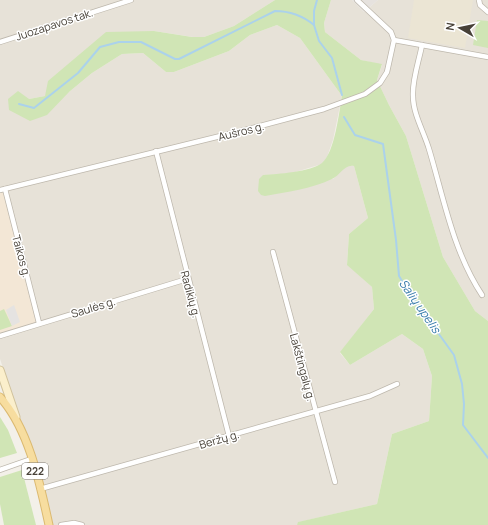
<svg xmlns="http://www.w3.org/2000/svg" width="488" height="525" font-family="Manrope,sans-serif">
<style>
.residential{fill:#e7e2d8}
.commercial{fill:#f3e7d6}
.industrial{fill:#e6e2de}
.education{fill:#ebe5d4}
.green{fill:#d0e5b5}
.parking{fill:#e5e3e1}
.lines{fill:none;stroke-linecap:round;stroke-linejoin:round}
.stream{stroke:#abd2eb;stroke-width:2}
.street-casing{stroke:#beb8ad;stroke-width:6}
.secondary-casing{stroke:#d0c29c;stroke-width:9}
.primary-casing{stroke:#dbb970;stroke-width:9}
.street{stroke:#fff;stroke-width:4.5}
.secondary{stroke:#fbefcc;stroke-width:7}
.primary{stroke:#f7dd9f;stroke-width:7}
.labels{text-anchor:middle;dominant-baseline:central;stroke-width:3;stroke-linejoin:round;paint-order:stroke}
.shield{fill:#fff;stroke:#7e7a74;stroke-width:1}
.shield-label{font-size:10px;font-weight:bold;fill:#474138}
.street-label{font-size:11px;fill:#474138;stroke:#fff}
.water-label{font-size:12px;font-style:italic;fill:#397cab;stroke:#fff}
</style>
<rect width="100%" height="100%" fill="#f3f0e9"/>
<g class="residential">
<polygon points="0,0 275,0 234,26 204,37 193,37 154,31 45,96 29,99 9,110 69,92 92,73 122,54 143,53 166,72 174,72 229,51 250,35 277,25 300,38 342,96 333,140 327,157 322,164 289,174 263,175 333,179 345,167 350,165 354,166 368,218 349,234 347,264 372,287 374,309 340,353 350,365 402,334 423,349 432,376 429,421 392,434 377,504 299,522 297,525 52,525 39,475 0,359"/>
<polygon points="331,0 352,0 364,12 378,0 488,0 488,321 475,311 443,257 406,136 389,105 377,80 382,65 361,60 325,32 324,23"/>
</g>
<polygon class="commercial" points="5,189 39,323 0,336 0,190"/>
<polygon class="industrial" points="352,0 378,0 364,12"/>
<polygon class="education" points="414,0 473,0 465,48 408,38"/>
<g class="green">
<path d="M275,0H331L324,23L325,32L361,60L382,64L377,80L389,105L406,136L443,257L475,311L488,321V525H297L298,522L377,504L392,434L429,421L432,376L423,349L402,334L350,365L340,352L374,309L372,287L347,265L349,234L368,218L354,166C344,164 340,176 332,179C311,189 287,192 265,196L261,195L258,191L259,179L263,175C277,174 311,172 322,163C335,152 339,112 342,96L300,38L277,25L250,35L229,51L174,72H166L143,53L122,54L92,73L69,92L47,115L30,121L9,110L8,99L18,91L29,99L45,96L48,81L106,32L154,31L192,37H204L234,26Z"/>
<polygon points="477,20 488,21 488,48 473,45"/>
<polygon points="4,309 12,326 0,330 0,311"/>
<polygon points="0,417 8,430 17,453 0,458"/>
<polygon points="22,470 36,525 4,525 0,504 0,477"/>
</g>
<polygon class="parking" points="14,305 20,322 12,326 6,310"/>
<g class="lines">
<g class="stream">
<polyline points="317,0 314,11 314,25 319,41 332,58 342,95"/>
<path d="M19,104L34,108L78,73L100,47L119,42H141L175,59H179L275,11C289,11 303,16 314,25"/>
<polyline points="344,117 355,135 383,144 396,240 399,276 410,294 454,355 462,384 464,404 463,425 488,458"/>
</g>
<g class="street-casing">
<g id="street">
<polyline points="479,0 480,5 488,12"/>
<polyline points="394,40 488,57"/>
<polyline points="0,42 131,0"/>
<path d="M422,45C419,61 412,80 413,96C413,114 424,132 429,149C444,199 453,251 482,295"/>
<polyline points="156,151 229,436"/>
<polyline points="5,189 39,323"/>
<polyline points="0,190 241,131 324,109 365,94 380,83 387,72 394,40 391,32 357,0"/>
<polyline points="273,252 335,482"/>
<polyline points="0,336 187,279"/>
<polyline points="0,470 31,459"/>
<polyline points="40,489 370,396 397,384"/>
<polyline points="61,525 74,523 82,525"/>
</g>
</g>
<g class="secondary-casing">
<polyline id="secondary" points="0,370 16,417"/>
</g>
<g class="primary-casing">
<path id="primary" d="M0,397C29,429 40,484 49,525"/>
</g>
<use href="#street" class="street"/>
<use href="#secondary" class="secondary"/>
<use href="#primary" class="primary"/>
</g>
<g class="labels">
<rect class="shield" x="22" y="463" width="26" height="16" rx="3"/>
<g class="shield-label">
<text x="35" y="471">222</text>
</g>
<g class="street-label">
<text transform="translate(54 24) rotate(-18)">Juozapavos tak.</text>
<text transform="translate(241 131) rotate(-14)">Aušros g.</text>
<text transform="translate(22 256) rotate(75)">Taikos g.</text>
<text transform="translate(191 294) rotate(75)">Radikių g.</text>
<text transform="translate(93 307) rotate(-17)">Saulės g.</text>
<text transform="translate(303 367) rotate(75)">Lakštingalų g.</text>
<text transform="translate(219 439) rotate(-16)">Beržų g.</text>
</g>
<g class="water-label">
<text transform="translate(420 306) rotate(55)">Salių upelis</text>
</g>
</g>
<g transform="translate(460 28) rotate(279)" stroke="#ffffff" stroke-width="3" paint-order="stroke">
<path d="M0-3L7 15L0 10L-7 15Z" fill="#474138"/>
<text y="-6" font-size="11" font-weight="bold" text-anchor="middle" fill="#474138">N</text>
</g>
</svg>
